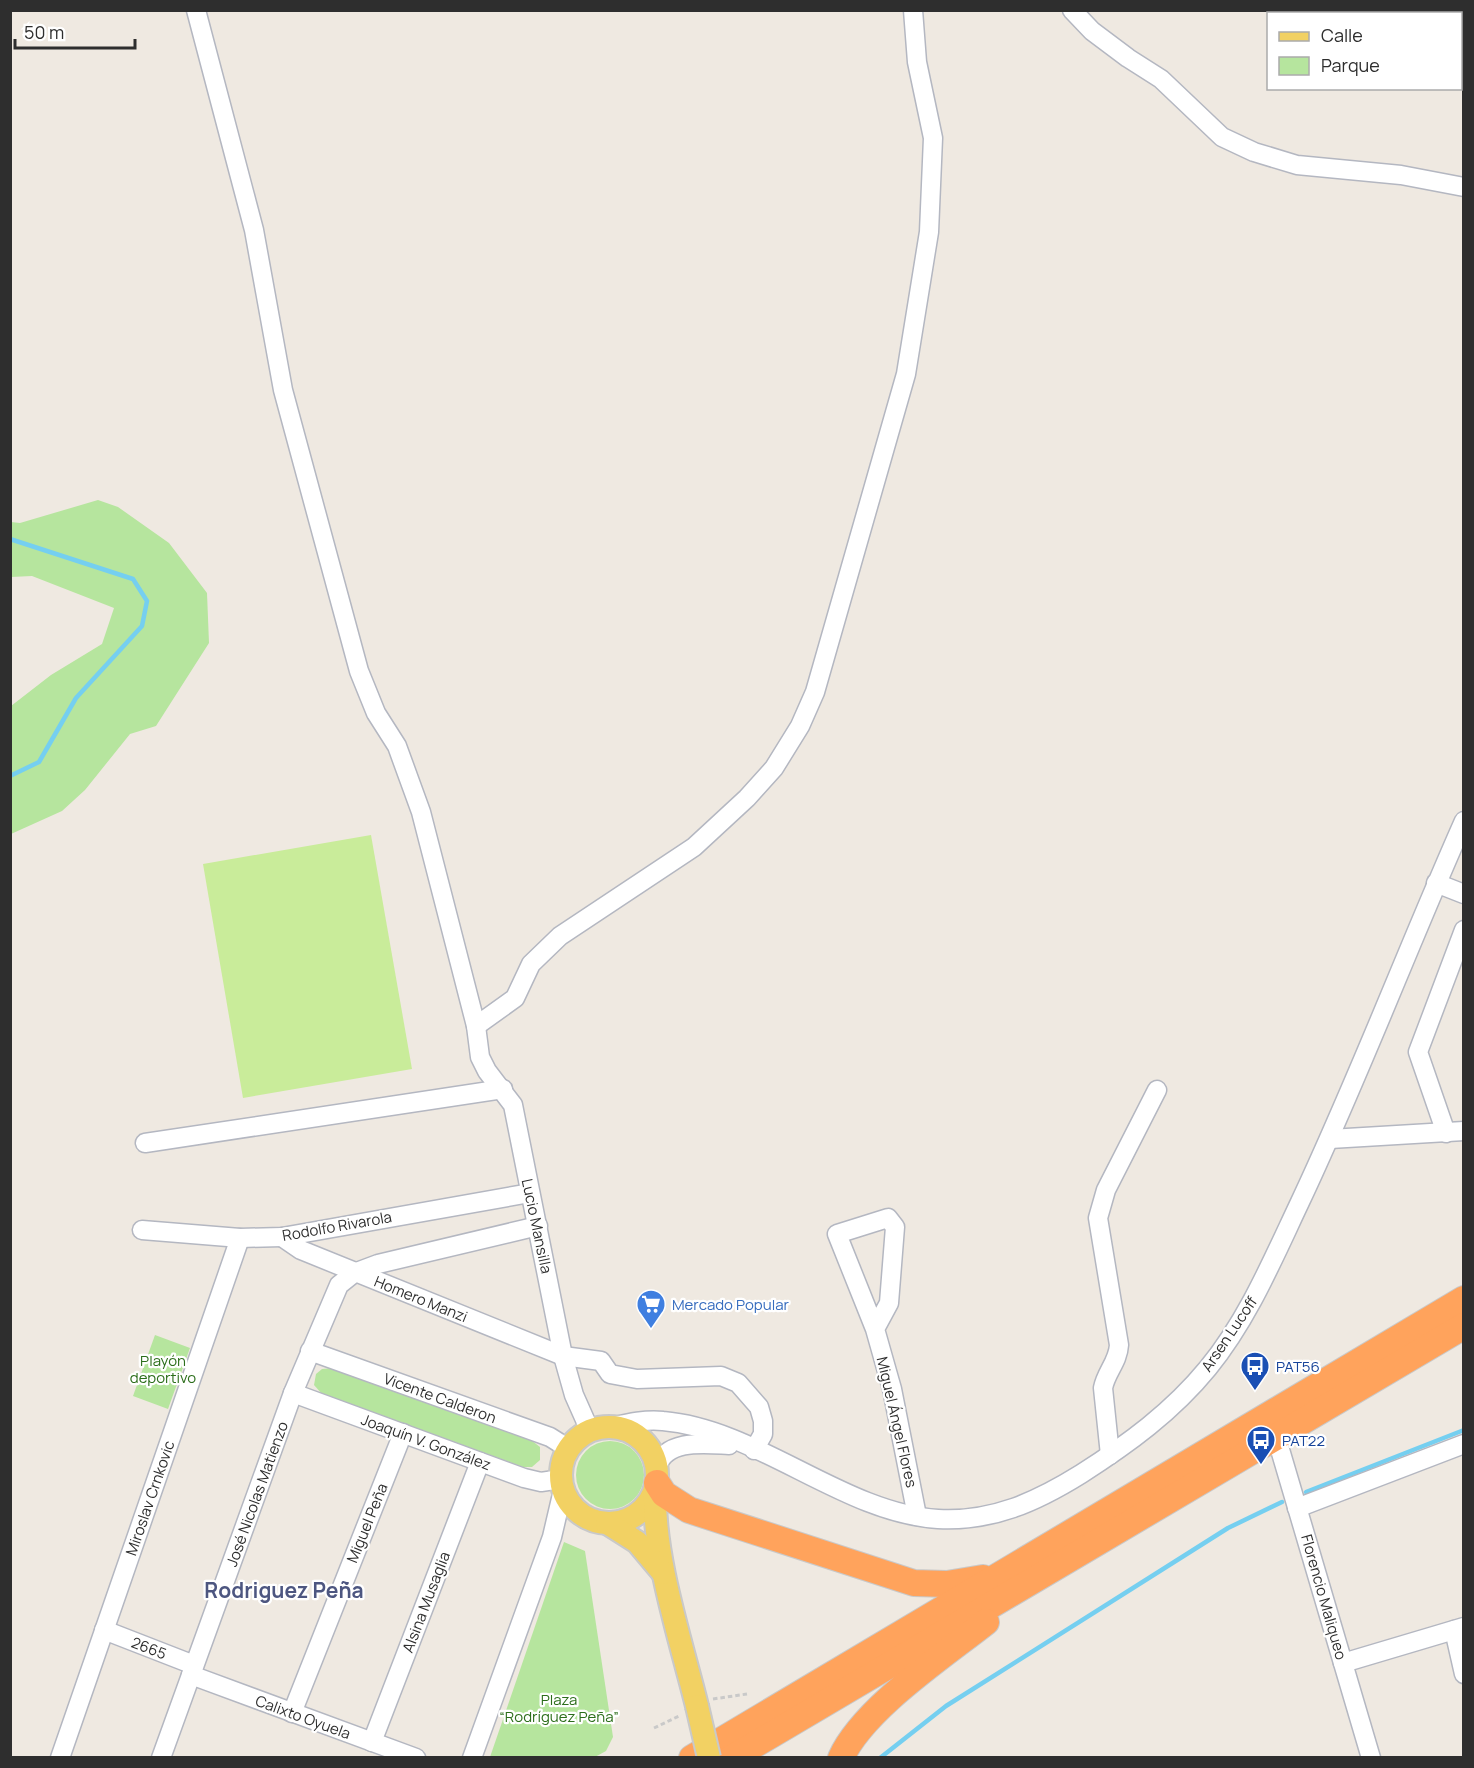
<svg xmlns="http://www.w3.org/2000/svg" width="1474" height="1768" font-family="Manrope,sans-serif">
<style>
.green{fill:#b6e59e}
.pitch{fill:#c9ec9a}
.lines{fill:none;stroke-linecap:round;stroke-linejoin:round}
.stream{stroke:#75cff0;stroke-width:4.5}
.minor-casing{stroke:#b4b7c1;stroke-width:21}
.major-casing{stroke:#c9c9c9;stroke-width:26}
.highway-casing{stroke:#c9c9c9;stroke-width:28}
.path{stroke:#c9c9c9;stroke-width:3;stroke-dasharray:4.5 3;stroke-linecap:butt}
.minor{stroke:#fff;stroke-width:18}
.major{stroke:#f2d163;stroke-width:22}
.highway{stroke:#ffa35c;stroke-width:26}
.major-bridge-casing{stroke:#c9c9c9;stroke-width:26;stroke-linecap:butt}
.major-bridge{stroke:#f2d163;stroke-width:22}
.labels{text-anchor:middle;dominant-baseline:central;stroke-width:4.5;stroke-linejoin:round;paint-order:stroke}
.street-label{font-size:15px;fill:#2e2e2e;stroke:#fff}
.shop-label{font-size:15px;fill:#366cbe;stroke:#fff;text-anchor:start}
.park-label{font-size:15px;fill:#2c6e1b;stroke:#fff}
.transit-label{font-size:15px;fill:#164399;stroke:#fff;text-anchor:start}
.district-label{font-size:21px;font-weight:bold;fill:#4d5680;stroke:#fff}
</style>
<rect width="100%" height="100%" fill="#efe9e1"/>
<g class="green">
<polygon points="98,500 118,507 169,543 207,593 209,643 156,726 130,734 85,790 62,811 11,834 11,706 51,675 102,644 114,608 32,576 11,577 11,522 20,523"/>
<polygon points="155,1335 190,1348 168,1409 133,1396"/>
<polygon points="333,1368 531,1440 540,1447 540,1460 532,1467 523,1467 322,1394 314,1385 316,1374 322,1369"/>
<circle cx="610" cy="1475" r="34"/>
<polygon points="564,1542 585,1551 613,1737 606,1751 595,1757 490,1757"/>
</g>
<polygon class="pitch" points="371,835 412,1069 243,1098 203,864"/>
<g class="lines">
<g class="stream">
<polyline points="10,539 133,579 147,601 142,626 76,698 39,762 10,776"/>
<polyline points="1306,1492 1464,1430"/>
<polyline points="880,1758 946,1706 1228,1528 1282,1502"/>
</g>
<g class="minor-casing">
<g id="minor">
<polyline points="196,10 254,230 283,390 359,671 376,713 397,746 421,812 476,1026 480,1057 487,1071 513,1105 563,1356 574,1395 590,1431"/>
<polyline points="1072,10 1092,31 1128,58 1161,79 1222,137 1254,152 1297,165 1401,175 1464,187"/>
<polyline points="1436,883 1464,894"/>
<polyline points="476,1026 515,998 531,964 560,936 694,847 747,798 774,768 800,726 815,692 906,374 929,232 933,138 917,62 913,10"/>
<polyline points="1446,1133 1418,1052 1464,930"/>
<polyline points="1330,1139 1464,1131"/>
<polyline points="145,1143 503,1089"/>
<polyline points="142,1230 240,1238 282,1237 530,1193"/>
<polyline points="282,1237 301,1250 563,1356 601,1361 610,1374 637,1379 721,1376 738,1383 759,1407 763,1421 763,1434 754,1450"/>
<polyline points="875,1329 889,1303 895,1227 888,1218 837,1234 875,1329 892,1389 917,1516"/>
<polyline points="310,1351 550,1437 569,1449"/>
<polyline points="293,1393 524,1478 541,1482 561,1479"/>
<path d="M612,1427C629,1423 646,1419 663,1421C758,1429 843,1513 938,1519C992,1522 1036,1502 1081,1474C1128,1444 1172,1412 1208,1368C1248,1319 1273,1259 1300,1202C1359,1077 1408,947 1464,821"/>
<polyline points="1276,1436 1371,1758"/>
<path d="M1110,1455L1103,1388C1106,1372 1118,1362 1119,1345L1098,1218L1106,1190L1157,1090"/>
<path d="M657,1467C666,1438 707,1444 729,1445"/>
<polyline points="1297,1508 1464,1444"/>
<polyline points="104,1630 194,1665"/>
<polyline points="1454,1630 1464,1674"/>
<polyline points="1343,1663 1464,1627"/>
<polyline points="191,1675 416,1758"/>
<polyline points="292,1713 403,1433"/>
<polyline points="372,1742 480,1462"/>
<polyline points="60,1758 240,1238"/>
<polyline points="161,1758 293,1393 339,1285 354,1273 378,1264 538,1226"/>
<polyline points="472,1758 552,1537 563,1490"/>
</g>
</g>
<g class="major-casing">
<g id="major">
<circle cx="609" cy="1475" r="48"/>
<path d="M655,1491C653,1557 681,1641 697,1706"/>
<polyline points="607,1523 637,1542 663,1573"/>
</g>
</g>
<g class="highway-casing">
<g id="highway">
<polyline points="657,1483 664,1494 689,1510 914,1583 947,1584 983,1578"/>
<polyline points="692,1758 1464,1299"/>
<polyline points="732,1758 1464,1326"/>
<path d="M841,1758C863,1709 943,1656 986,1622"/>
</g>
</g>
<g class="path">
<polyline points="713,1699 747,1694"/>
<polyline points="654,1728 679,1716"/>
</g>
<use href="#minor" class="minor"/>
<use href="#major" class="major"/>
<use href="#highway" class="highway"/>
<g class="major-bridge-casing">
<polyline id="major-bridge" points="697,1706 709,1758"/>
</g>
<use href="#major-bridge" class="major-bridge"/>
</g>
<defs>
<g id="supermarket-pin" transform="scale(1.5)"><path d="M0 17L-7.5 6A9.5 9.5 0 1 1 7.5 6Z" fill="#3f7fe0" stroke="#fff"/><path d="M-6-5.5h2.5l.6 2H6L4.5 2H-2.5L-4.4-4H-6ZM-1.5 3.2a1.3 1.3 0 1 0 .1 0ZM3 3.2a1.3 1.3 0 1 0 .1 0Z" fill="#fff"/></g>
<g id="bus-pin" transform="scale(1.5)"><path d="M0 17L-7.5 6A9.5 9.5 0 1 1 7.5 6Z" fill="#1a4fb4" stroke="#fff"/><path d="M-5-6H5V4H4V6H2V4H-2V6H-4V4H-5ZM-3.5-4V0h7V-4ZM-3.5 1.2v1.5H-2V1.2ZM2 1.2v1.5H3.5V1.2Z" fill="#fff"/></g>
</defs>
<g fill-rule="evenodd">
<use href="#supermarket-pin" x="651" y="1304"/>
<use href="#bus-pin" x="1255" y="1366"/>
<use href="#bus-pin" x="1261" y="1440"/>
</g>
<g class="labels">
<g class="street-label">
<text transform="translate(337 1226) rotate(-10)">Rodolfo Rivarola</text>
<text transform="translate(537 1226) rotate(78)">Lucio Mansilla</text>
<text transform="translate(421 1299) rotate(22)">Homero Manzi</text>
<text transform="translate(1229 1334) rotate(-56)">Arsen Lucoff</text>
<text transform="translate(440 1398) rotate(20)">Vicente Calderon</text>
<text transform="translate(897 1422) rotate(77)">Miguel Ángel Flores</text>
<text transform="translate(426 1442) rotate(20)">Joaquín V. González</text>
<text transform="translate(257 1494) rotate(-70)">José Nicolas Matienzo</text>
<text transform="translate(150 1498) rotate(-71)">Miroslav Crnkovic</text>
<text transform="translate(367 1523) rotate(-68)">Miguel Peña</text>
<text transform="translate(1324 1597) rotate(74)">Florencio Maliqueo</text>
<text transform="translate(426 1602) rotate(-69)">Alsina Musaglia</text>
<text transform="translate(149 1648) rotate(21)">2665</text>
<text transform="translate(303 1717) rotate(20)">Calixto Oyuela</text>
</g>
<g class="shop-label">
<text x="672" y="1304">Mercado Popular</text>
</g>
<g class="park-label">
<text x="163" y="1360">Playón<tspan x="163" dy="17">deportivo</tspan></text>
<text x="559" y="1699">Plaza<tspan x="559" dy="17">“Rodríguez Peña”</tspan></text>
</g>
<g class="transit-label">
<text x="1276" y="1366">PAT56</text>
<text x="1282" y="1440">PAT22</text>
</g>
<g class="district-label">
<text x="284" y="1590">Rodriguez Peña</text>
</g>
</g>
<rect width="1474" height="1768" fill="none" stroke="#2e2e2e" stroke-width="24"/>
<rect x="1267" y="12" width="195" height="78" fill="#ffffff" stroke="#ababab" stroke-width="1.5"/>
<rect x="1279" y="32" width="30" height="9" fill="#f2d163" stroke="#ababab" stroke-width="1.5"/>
<text x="1321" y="42" font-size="18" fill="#2e2e2e">Calle</text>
<rect x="1279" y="57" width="30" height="18" fill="#b6e59e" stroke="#ababab" stroke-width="1.5"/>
<text x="1321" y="72" font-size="18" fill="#2e2e2e">Parque</text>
<path d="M15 39v9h120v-9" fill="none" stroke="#2e2e2e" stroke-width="3"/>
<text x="24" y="39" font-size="18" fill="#2e2e2e" stroke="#ffffff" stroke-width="4.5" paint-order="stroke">50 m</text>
</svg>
